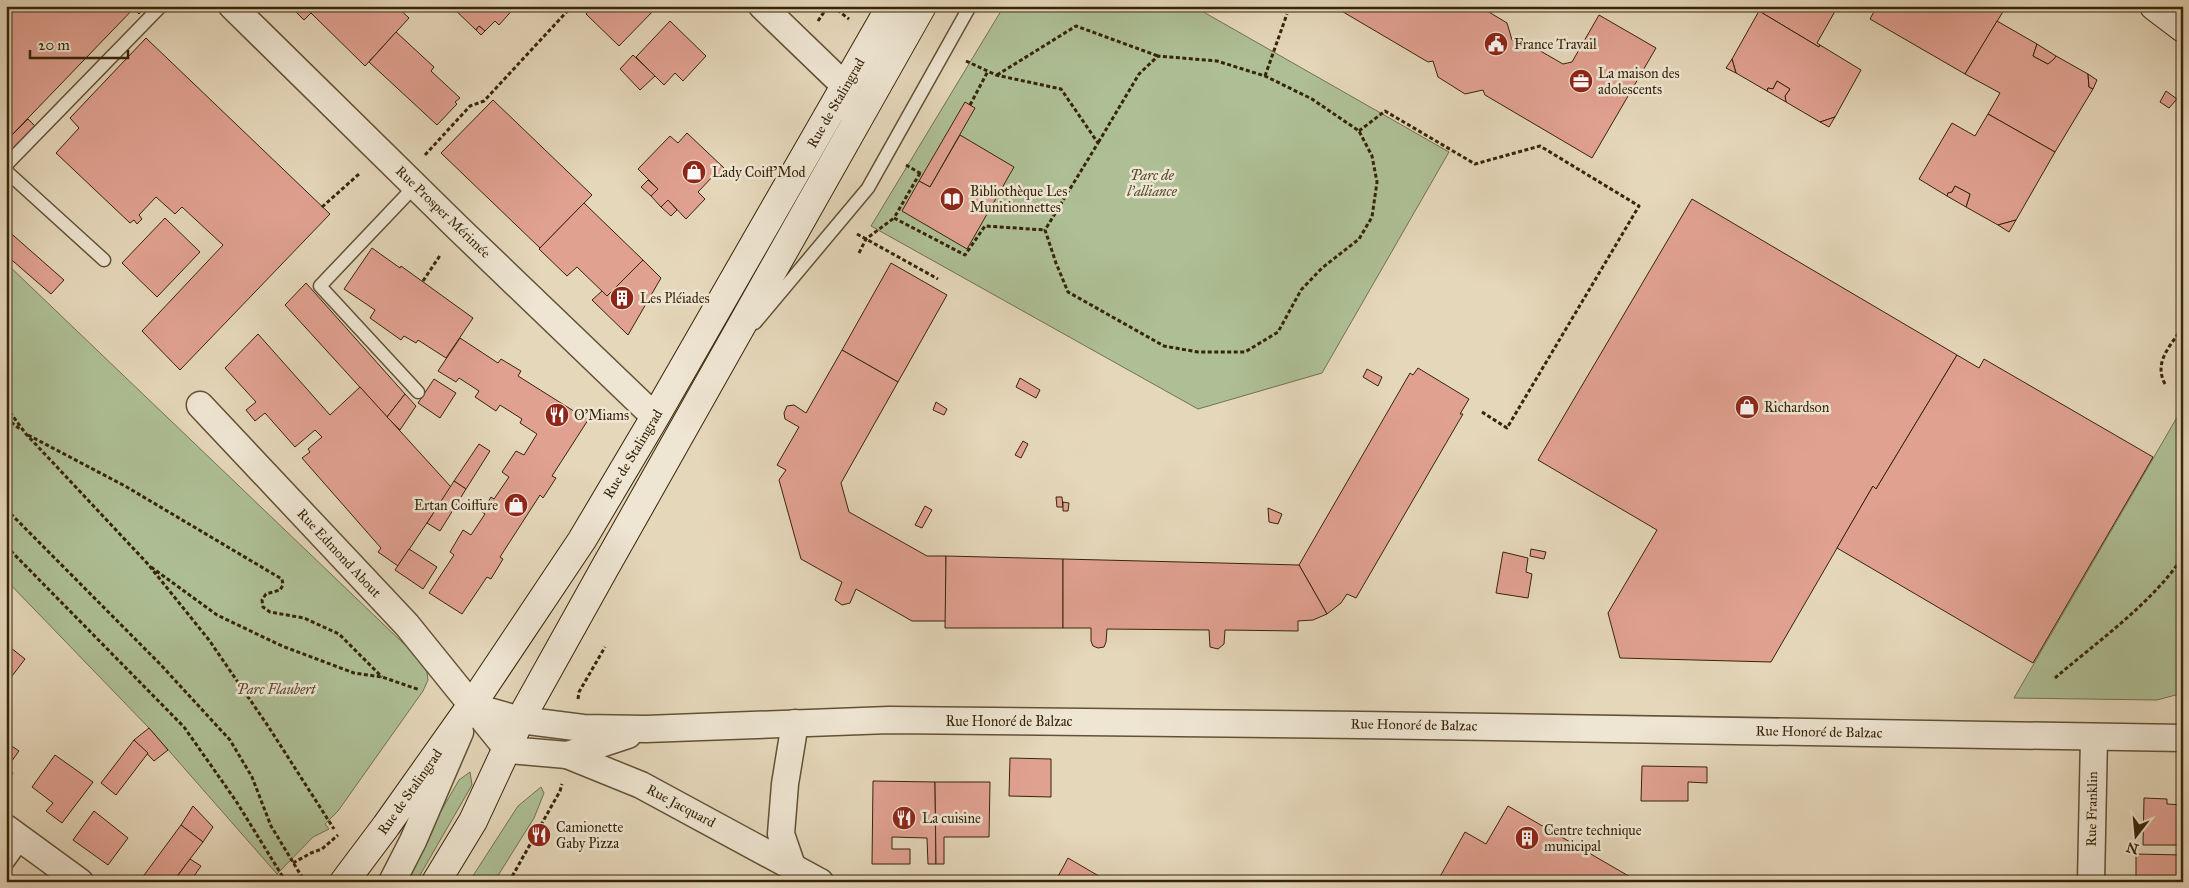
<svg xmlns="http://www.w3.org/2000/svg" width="2189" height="888" font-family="'IM FELL Great Primer',serif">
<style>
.green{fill:#aebf95;stroke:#72724f}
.building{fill:#e1a191;stroke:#372409}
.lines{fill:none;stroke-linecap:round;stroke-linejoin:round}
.lane-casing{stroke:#625135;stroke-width:15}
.street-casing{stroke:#625135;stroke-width:29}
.secondary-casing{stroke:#372409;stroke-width:30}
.path{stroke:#372409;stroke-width:3;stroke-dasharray:4 2.5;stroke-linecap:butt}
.lane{stroke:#eee5d2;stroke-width:12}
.street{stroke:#eee5d2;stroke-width:26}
.secondary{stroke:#eee5d2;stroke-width:28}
.labels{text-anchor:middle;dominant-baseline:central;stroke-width:5;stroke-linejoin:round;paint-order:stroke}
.poi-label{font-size:14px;fill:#372409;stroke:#eee5d2;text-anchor:start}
.street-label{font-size:14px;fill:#372409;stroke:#eee5d2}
.park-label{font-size:14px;font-style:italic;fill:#554b2c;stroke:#eee5d2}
</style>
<rect width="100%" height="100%" fill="#e5d7ba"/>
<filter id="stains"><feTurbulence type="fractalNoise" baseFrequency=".004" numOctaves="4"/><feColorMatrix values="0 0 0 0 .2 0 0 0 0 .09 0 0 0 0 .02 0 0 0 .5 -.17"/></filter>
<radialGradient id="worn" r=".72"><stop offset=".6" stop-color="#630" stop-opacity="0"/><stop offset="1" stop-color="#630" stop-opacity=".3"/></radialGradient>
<g class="green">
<polygon points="1004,6 1193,6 1449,152 1322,373 1198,409 871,226"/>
<polygon points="6,263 426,665 428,680 423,691 338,811 325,824 329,829 313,837 277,874 149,728 6,580"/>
<polygon points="2183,407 2183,693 2157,700 2014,698"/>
<polygon points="470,772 472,785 416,882 400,882 459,780"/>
<polygon points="541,787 544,793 534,818 494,882 469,882 518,806"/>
</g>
<g class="building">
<polygon points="6,6 136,6 6,141"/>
<polygon points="136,6 147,6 139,14 134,9"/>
<polygon points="290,6 318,6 304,20"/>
<polygon points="318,6 396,6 409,18 365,66 311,13"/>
<polygon points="451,6 516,6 499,25 495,21 485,31 479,26 476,30"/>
<polygon points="593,6 654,6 656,8 619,46 586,14"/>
<polygon points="1333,6 1462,6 1464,12 1479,6 1507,23 1512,40 1518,38 1563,64 1572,62 1599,15 1656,48 1592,158 1485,95 1483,90 1465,94 1438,77 1433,61 1428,62"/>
<polygon points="1762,6 1838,6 1817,43 1820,45 1819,47 1759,11"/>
<polygon points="1877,6 1998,6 2004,10 1965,74 1870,19"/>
<polygon points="1759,11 1819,47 1820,45 1861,70 1835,117 1820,122 1786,102 1785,96 1790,89 1777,81 1773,89 1768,88 1767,91 1736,73 1732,59"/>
<polygon points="670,21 706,56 683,81 675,73 664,85 636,57"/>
<polygon points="1997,21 2037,44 2033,56 2048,64 2056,56 2088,74 2089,87 2093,89 2055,152 1988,114 2000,93 1965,74"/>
<polygon points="479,26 485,31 481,35 476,30"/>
<polygon points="396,32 434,67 431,71 460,98 455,102 457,104 437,125 369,62"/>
<polygon points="146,38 330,214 180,370 142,331 223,245 182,207 175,214 156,197 139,215 142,219 137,224 134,220 130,223 56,153 79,128 70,118"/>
<polygon points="2037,44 2056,56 2054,59 2048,64 2033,56"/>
<polygon points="633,55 655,76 640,90 620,69"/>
<polygon points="1732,59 1736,73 1726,68"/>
<polygon points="2088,74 2097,80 2093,89 2089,87"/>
<polygon points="1777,81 1790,89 1785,96 1786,102 1767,91 1768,88 1773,89"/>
<polygon points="2166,91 2177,99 2169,108 2160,102"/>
<polygon points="493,100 592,195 540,248 441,153"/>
<polygon points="965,102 975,108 930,187 919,181"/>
<polygon points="1988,114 2055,152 2016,220 1998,225 1966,207 1970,194 1955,186 1952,192 1948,193 1947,196 1919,179 1952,123 1975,136"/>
<polygon points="1835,117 1829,127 1820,122"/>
<polygon points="28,119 35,126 6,157 6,141"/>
<polygon points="687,133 724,168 720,174 714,175 698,192 705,199 686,219 668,200 661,207 651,196 658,189 638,169 670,136 678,143"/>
<polygon points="960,135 1014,167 967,249 902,211 919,181 930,187"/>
<polygon points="648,180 658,189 651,196 641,187"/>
<polygon points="1955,186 1970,194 1966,207 1947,196 1948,193 1952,192"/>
<polygon points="1692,199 1957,355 1876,489 1873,486 1771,662 1620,658 1608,613 1657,530 1538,460"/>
<polygon points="668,200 677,210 671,216 661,207"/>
<polygon points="584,203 643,260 607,296 577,267 567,276 539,249"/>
<polygon points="165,218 200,252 157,297 122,263"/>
<polygon points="2016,220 2009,232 1998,225"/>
<polygon points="6,229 64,280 51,294 6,255"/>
<polygon points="372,248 400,268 401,266 473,318 446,358 418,340 416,343 404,336 401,340 370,318 375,310 344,289"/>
<polygon points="643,260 661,278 628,335 592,300 602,291 607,296"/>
<polygon points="891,263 947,295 898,382 842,350"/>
<polygon points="306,283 405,394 387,417 285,305"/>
<polygon points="258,334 330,415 360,387 451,487 398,566 378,552 381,548 302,458 310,452 308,449 322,437 315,430 295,447 265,413 255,421 246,410 256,402 225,368"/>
<polygon points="460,338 498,363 501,359 521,371 518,376 588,420 552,476 556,478 543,498 540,495 500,557 503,559 491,579 487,577 462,614 429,593 454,555 450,552 463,530 471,535 485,514 482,512 491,497 494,499 509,477 502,472 516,451 524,455 537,434 520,423 522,419 500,405 496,411 475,397 479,391 459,378 456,382 438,371"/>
<polygon points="842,350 898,382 841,483 849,512 927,556 946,556 946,621 912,621 856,589 850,603 842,605 835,600 842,582 801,559 779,480 786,470 777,465 799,427 785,419 784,413 787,406 794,405 806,413"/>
<polygon points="1957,355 1979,368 1984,359 2153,457 2033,663 1837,548 1873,486 1876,489"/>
<polygon points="1418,368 1469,399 1460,414 1463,414 1356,598 1347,594 1341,603 1327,614 1299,565 1410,373 1413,375"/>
<polygon points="1367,369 1382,377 1378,386 1363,377"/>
<polygon points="1020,378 1040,390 1036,398 1016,387"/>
<polygon points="434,379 456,393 440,418 418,403"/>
<polygon points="405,394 416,406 400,430 387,417"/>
<polygon points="936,402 947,409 944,415 933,410"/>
<polygon points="1023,441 1028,444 1021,458 1015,455"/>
<polygon points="479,444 490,451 466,489 454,481"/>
<polygon points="454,481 466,489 440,531 427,523"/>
<polygon points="1056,497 1062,497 1063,507 1057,507"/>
<polygon points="1063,502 1069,503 1068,511 1063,511"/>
<polygon points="925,506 932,510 922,528 915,525"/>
<polygon points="1268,508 1282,514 1278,524 1269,522"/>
<polygon points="409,549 437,567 423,589 395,570"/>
<polygon points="1531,549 1546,552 1544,559 1530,556"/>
<polygon points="1503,552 1528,558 1526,572 1532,574 1528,598 1496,593"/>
<polygon points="946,556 1063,559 1063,628 945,628"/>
<polygon points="1063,559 1299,565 1327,614 1313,620 1298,621 1298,631 1225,630 1224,644 1218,649 1210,647 1209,630 1107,629 1106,642 1104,647 1098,648 1093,646 1091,641 1091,628 1063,628"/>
<polygon points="6,644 25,659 6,684"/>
<polygon points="149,728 168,750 154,761 134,740"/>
<polygon points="134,740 148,753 116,795 101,783"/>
<polygon points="6,742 19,751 6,769"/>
<polygon points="55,755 93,782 62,823 46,811 53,803 32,787"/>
<polygon points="1010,758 1051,759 1051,797 1009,796"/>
<polygon points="1642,766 1707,767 1707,783 1688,782 1688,801 1641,801"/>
<polygon points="7,768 13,773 6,782 6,769"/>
<polygon points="873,781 935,782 936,864 928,864 927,838 892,837 892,849 910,849 910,864 872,864"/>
<polygon points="935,782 990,782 989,837 944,837 944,864 936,864"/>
<polygon points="2144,798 2167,799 2167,804 2183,805 2183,845 2143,845"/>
<polygon points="193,806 213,827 203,842 181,825"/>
<polygon points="1508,806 1639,882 1437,882 1465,832 1486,844"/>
<polygon points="94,811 128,838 108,865 73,840"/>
<polygon points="181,825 203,842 190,859 173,882 139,882"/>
<polygon points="2136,854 2182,855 2182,882 2129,882 2136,881"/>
<polygon points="1068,858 1109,882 1055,882"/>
<polygon points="190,859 201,866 190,882 173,882"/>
</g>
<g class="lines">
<g class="lane-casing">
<g id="lane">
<polyline points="6,165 161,6"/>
<polyline points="6,171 104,260"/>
<polyline points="415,186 320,286 418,392"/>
<polyline points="755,323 868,188 970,6"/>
<polyline points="6,865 24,840"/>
</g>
</g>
<g class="street-casing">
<g id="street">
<polyline points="232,6 458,228 655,417"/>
<polyline points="762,6 846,87 844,107"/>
<polyline points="200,405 407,625 508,750 567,755 628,735"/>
<polyline points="471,706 520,720 583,728 646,729 889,720 1361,725 2183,738"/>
<polyline points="567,755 641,785 820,882"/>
<polyline points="6,828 80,882"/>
<polyline points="792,866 781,834 785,784 795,723"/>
<polyline points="392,882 413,841 460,732"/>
<polyline points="2091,882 2094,737"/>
</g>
</g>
<g class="secondary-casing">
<g id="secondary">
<polyline points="2154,6 2183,28"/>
<polyline points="344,882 386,826 471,706 582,540 655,417 891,6"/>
<polyline points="436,882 473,821 520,720 603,571 922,6"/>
</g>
</g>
<g class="path">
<polyline points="832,6 849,19"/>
<polyline points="818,21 828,6"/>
<polyline points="966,61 996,75 1061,89 1098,143 1045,230 1056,263 1068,292 1164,346 1198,352 1245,352 1278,332 1301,290 1322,268 1359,239 1372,217 1377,182 1372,156 1359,131 1312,99 1265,76 1217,61 1158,56 1139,74 1098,143"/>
<polyline points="997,75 1076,26 1158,56"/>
<polyline points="1265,76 1287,14"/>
<polyline points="970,105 988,71"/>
<polyline points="1359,131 1385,111 1475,164 1540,146 1639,206 1507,428 1482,412"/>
<polyline points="425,155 470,106 484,101 572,6"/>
<polyline points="906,165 923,175"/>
<polyline points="920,173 894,218 965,255 985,226 1045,230"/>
<polyline points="322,207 359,174"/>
<polyline points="857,234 938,279"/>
<polyline points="859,253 866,239 894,218"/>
<polyline points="423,281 441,254"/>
<path d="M2165,384C2153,362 2171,345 2183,327"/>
<polyline points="6,407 26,434 147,563 209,640 268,726 334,829"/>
<polyline points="6,418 21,430"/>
<polyline points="28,435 125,486 275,575 282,579 283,585 280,590 266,594 262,600 263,607 270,612 304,618 339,634 382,677"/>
<polyline points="6,509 160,664 230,740 252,777 271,826 305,882"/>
<polyline points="6,546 184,727 236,801 286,882"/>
<polyline points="151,567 217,615 282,646 354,673 382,677 420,690"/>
<path d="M2055,678C2098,641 2150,605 2183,557"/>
<polyline points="578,699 579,692 605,647"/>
<polyline points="293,863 311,853 322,849 338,835"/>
<polyline points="509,882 560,791 562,784"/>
</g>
<use href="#lane" class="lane"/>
<use href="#street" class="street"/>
<use href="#secondary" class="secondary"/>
</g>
<defs>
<g id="civic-disc" transform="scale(1.25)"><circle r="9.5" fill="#8f2418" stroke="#eee5d2"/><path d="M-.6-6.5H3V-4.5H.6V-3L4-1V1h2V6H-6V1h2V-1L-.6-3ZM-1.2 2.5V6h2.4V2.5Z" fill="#fff"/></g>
<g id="office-disc" transform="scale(1.25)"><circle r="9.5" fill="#8f2418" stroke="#eee5d2"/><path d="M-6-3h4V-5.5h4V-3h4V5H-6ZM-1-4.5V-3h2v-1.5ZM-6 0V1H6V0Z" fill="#fff"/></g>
<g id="shop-disc" transform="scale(1.25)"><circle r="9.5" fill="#8f2418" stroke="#eee5d2"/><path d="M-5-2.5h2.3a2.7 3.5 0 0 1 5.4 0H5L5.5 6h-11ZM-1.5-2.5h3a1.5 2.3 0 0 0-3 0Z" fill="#fff"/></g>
<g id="library-disc" transform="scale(1.25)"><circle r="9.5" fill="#8f2418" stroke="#eee5d2"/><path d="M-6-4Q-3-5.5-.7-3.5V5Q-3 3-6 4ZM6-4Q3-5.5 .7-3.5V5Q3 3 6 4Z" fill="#fff"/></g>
<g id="building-disc" transform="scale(1.25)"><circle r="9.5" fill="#8f2418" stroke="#eee5d2"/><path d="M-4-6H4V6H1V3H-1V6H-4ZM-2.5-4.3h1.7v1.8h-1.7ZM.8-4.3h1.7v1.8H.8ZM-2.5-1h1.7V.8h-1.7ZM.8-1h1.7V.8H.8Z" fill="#fff"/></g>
<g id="restaurant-disc" transform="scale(1.25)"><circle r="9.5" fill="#8f2418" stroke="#eee5d2"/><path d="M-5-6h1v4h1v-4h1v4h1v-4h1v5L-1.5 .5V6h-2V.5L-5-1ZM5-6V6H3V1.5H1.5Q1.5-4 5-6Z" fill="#fff"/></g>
</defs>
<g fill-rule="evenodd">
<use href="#civic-disc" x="1496" y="44"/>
<use href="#office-disc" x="1581" y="81"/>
<use href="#shop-disc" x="694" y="172"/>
<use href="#library-disc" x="952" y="199"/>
<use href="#building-disc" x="622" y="298"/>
<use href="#shop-disc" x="1747" y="407"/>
<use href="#restaurant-disc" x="557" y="415"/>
<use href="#shop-disc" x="516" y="505"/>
<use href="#restaurant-disc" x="904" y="818"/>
<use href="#restaurant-disc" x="539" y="835"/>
<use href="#building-disc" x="1527" y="838"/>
</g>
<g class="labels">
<g class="poi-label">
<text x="1514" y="44">France Travail</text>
<text x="1598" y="73">La maison des<tspan x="1598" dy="16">adolescents</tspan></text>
<text x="712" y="172">Lady Coiff'Mod</text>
<text x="970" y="191">Bibliothèque Les<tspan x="970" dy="16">Munitionnettes</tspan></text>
<text x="640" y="298">Les Pléiades</text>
<text x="1764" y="407">Richardson</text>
<text x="574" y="415">O’Miams</text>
<text x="498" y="505" text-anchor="end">Ertan Coiffure</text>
<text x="922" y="818">La cuisine</text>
<text x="556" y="827">Camionette<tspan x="556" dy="16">Gaby Pizza</tspan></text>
<text x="1544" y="830">Centre technique<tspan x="1544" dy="16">municipal</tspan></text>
</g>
<g class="street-label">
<text transform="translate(836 103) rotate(-60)">Rue de Stalingrad</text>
<text transform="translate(443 212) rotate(44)">Rue Prosper Mérimée</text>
<text transform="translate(633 454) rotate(-59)">Rue de Stalingrad</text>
<text transform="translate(339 553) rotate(47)">Rue Edmond About</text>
<text x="1009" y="721">Rue Honoré de Balzac</text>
<text transform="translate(1414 725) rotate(1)">Rue Honoré de Balzac</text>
<text transform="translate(1819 732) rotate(1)">Rue Honoré de Balzac</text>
<text transform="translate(410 792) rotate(-55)">Rue de Stalingrad</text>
<text transform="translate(681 806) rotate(28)">Rue Jacquard</text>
<text transform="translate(2092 809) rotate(-89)">Rue Franklin</text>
</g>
<g class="park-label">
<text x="1152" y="175">Parc de<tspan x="1152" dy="16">l'alliance</tspan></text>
<text x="276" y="689">Parc Flaubert</text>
</g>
</g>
<rect width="2189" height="888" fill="none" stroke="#e5d7ba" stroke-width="25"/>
<rect x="8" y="8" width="2174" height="873" fill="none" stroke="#372409" stroke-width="2.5"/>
<rect x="12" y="12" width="2164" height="863" fill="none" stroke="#372409"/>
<g transform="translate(2136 836) rotate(196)" stroke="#eee5d2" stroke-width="4" paint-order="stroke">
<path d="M0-4L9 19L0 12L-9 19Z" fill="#372409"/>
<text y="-8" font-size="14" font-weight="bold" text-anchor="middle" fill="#372409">N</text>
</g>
<path d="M30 50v8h98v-8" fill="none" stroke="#372409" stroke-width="2.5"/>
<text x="38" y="50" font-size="15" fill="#372409" stroke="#eee5d2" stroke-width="4" paint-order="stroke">20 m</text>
<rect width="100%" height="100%" filter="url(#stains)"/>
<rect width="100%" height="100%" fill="url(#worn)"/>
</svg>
